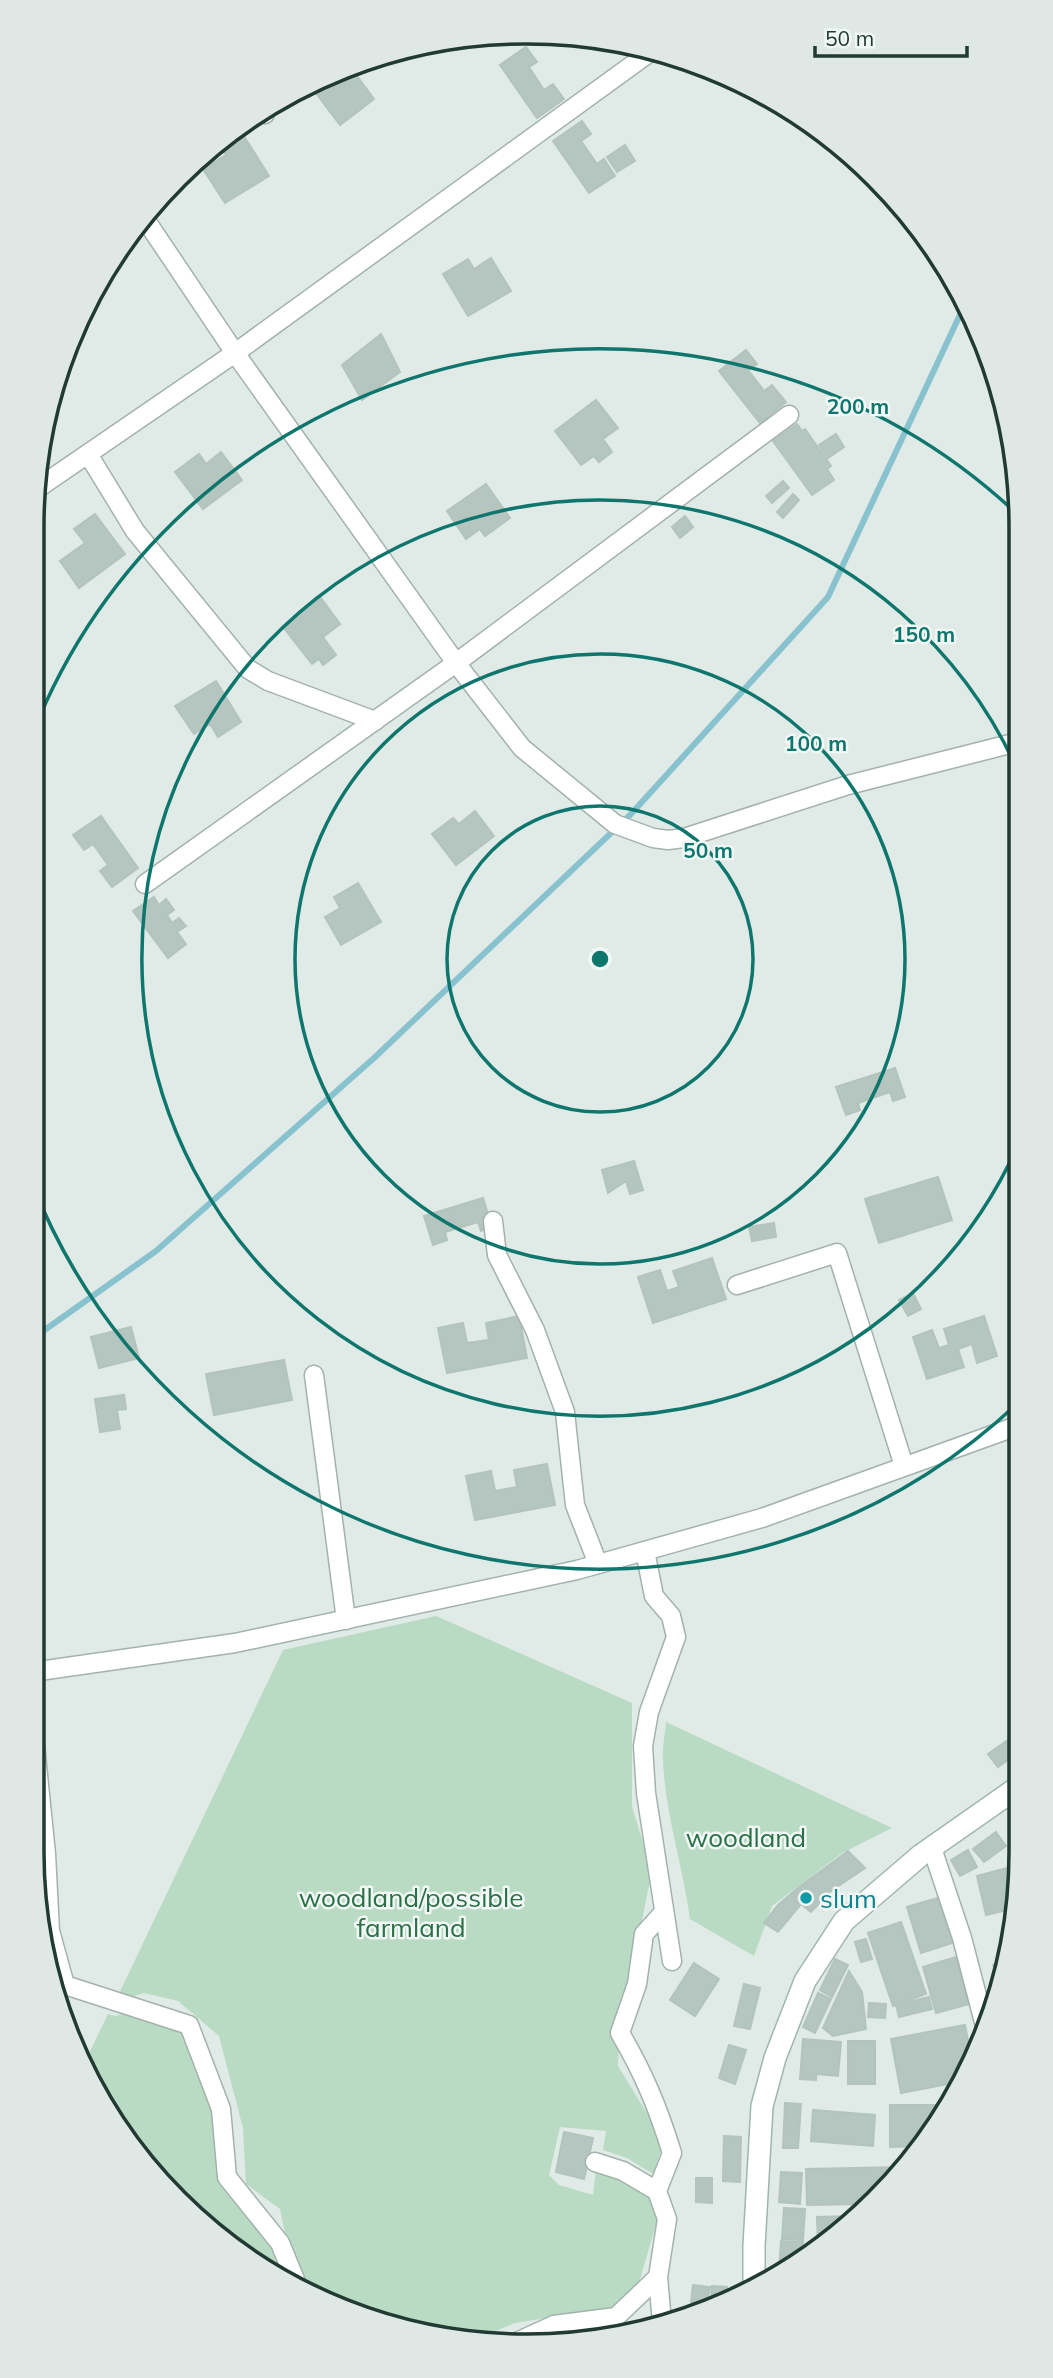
<svg xmlns="http://www.w3.org/2000/svg" width="1053" height="2378" font-family="Mulish,sans-serif">
<style>
.green{fill:#b9dbc3}
.lines{fill:none;stroke-linecap:round;stroke-linejoin:round}
.stream{stroke:#89c2cf;stroke-width:6}
.building{fill:#b5c5bf;stroke:#b3c4bd;stroke-width:2}
.street-casing{stroke:#a3b2ad;stroke-width:21}
.secondary-casing{stroke:#9fb6ae;stroke-width:24}
.street{stroke:#fff;stroke-width:18}
.secondary{stroke:#fff;stroke-width:21}
.ring{fill:none;stroke:#0f766e;stroke-width:3.5}
.culture-dot{fill:#0f9aa8;stroke:#f0f7f4;stroke-width:2.5}
.labels{text-anchor:middle;dominant-baseline:central;stroke-width:5;stroke-linejoin:round;paint-order:stroke}
.park-label{font-size:26px;fill:#2c7048;stroke:#f0f7f4}
.culture-label{font-size:26px;fill:#0d838f;stroke:#f0f7f4;text-anchor:start}
.rim{fill:none;stroke:#213a34;stroke-width:3.5}
.centre{fill:#0f766e;stroke:#f0f7f4;stroke-width:3.5}
.ring-label{font-size:21px;text-anchor:middle;font-weight:bold;fill:#0f766e;stroke:#f0f7f4;stroke-width:5;stroke-linejoin:round;paint-order:stroke}
</style>
<rect width="100%" height="100%" fill="#e0eae6"/>
<g class="green">
<polygon points="436,1616 632,1703 632,1807 652,1871 619,2032 618,2066 664,2141 653,2174 627,2158 603,2150 606,2131 560,2127 549,2175 559,2185 593,2195 596,2170 615,2171 649,2191 657,2221 636,2293 627,2305 515,2323 472,2341 430,2337 301,2288 294,2277 280,2209 246,2184 243,2128 219,2036 178,2001 144,1993 115,2002 283,1650"/>
<path d="M666,1722L892,1828L842,1853L772,1906L754,1956L690,1919C683,1866 665,1814 663,1760C662,1748 665,1735 666,1722Z"/>
<polygon points="146,2008 197,2033 238,2200 270,2236 280,2281 154,2178 98,2099 83,2066 108,2014 115,2016"/>
</g>
<g class="lines">
<polyline class="stream" points="32,1339 156,1251 374,1058 631,814 828,597 965,304"/>
</g>
<g class="building">
<polygon points="526,47 537,62 529,67 544,90 553,84 564,99 537,118 500,65"/>
<polygon points="341,70 346,77 354,72 374,99 340,125 313,89 325,81 322,77"/>
<polygon points="582,121 591,134 581,141 597,164 604,159 615,176 589,193 553,141"/>
<polygon points="242,133 269,176 225,203 203,169 226,155 220,146"/>
<polygon points="625,145 635,161 617,172 607,157"/>
<polygon points="491,258 511,291 468,316 443,274 468,259 474,269"/>
<polygon points="97,282 102,289 88,300"/>
<polygon points="381,334 400,372 362,400 342,365"/>
<polygon points="746,350 757,364 748,370 764,391 772,385 786,402 760,423 719,371"/>
<polygon points="596,400 618,428 603,439 612,452 599,462 594,456 581,465 555,431"/>
<polygon points="797,424 802,431 805,429 831,466 827,469 834,480 812,495 773,441"/>
<polygon points="836,434 844,447 828,458 819,445"/>
<polygon points="221,452 242,480 203,509 175,472 199,454 206,464"/>
<polygon points="783,481 789,488 772,503 766,496"/>
<polygon points="486,484 510,518 485,536 480,529 466,539 447,511"/>
<polygon points="793,494 799,500 783,518 777,512"/>
<polygon points="95,514 125,554 79,588 60,561 85,543 74,529"/>
<polygon points="685,516 693,527 680,538 672,527"/>
<polygon points="321,598 340,624 323,637 336,655 323,665 319,659 312,664 283,627"/>
<polygon points="216,681 241,722 218,737 210,724 194,734 175,706"/>
<polygon points="475,811 494,836 456,865 432,834 453,818 459,824"/>
<polygon points="101,816 138,868 112,887 100,871 108,865 93,844 84,850 73,835"/>
<polygon points="358,883 381,922 341,945 325,917 340,908 334,897"/>
<polygon points="154,897 159,905 166,899 174,910 167,915 172,923 179,918 186,926 177,932 186,944 168,958 133,911"/>
<polygon points="895,1068 905,1097 893,1101 890,1092 858,1103 860,1110 846,1115 836,1087"/>
<polygon points="634,1161 643,1190 630,1194 626,1181 608,1193 602,1170"/>
<polygon points="938,1177 952,1220 879,1243 865,1199"/>
<polygon points="483,1198 492,1227 481,1231 478,1222 445,1232 447,1240 433,1245 424,1216"/>
<polygon points="774,1223 776,1237 752,1241 749,1227"/>
<polygon points="712,1258 726,1299 653,1323 638,1277 660,1270 667,1291 679,1287 673,1271"/>
<polygon points="913,1293 921,1309 908,1316 899,1300"/>
<polygon points="519,1316 527,1358 447,1373 438,1328 463,1323 467,1343 489,1340 486,1323"/>
<polygon points="984,1316 997,1356 977,1363 972,1344 958,1349 964,1367 927,1379 913,1337 932,1330 939,1348 949,1345 944,1329"/>
<polygon points="131,1327 139,1358 99,1368 91,1337"/>
<polygon points="284,1360 292,1400 214,1415 206,1374"/>
<polygon points="124,1395 126,1409 117,1410 120,1429 100,1432 95,1399"/>
<polygon points="547,1464 555,1505 475,1520 466,1476 491,1471 495,1491 517,1487 514,1470"/>
<polygon points="1011,1738 1020,1751 998,1767 988,1754"/>
<polygon points="996,1832 1006,1846 984,1862 973,1849"/>
<polygon points="1021,1849 1021,1852 1019,1869 1012,1852"/>
<polygon points="968,1850 977,1867 960,1876 951,1860"/>
<polygon points="848,1851 865,1868 831,1891 811,1912 801,1904 778,1932 764,1923 778,1905 799,1887"/>
<polygon points="1007,1868 1014,1897 1012,1909 986,1915 977,1876"/>
<polygon points="941,1897 955,1942 921,1953 907,1907"/>
<polygon points="901,1922 926,1994 893,2006 868,1933"/>
<polygon points="866,1939 872,1959 861,1962 855,1942"/>
<polygon points="956,1957 969,2004 936,2013 923,1967"/>
<polygon points="1004,1958 1001,1977 993,1965"/>
<polygon points="835,1959 848,1965 832,1997 820,1990"/>
<polygon points="694,1963 719,1979 695,2016 670,2000"/>
<polygon points="849,1971 862,1992 866,2029 833,2036 823,2028"/>
<polygon points="744,1984 760,1988 750,2029 734,2026"/>
<polygon points="818,1993 831,1999 815,2033 803,2027"/>
<polygon points="929,1997 932,2009 899,2017 896,2005"/>
<polygon points="869,2003 886,2004 885,2018 868,2017"/>
<polygon points="965,2025 972,2062 963,2081 901,2093 891,2039"/>
<polygon points="803,2039 841,2042 838,2076 816,2074 816,2080 800,2079"/>
<rect x="848" y="2041" width="27" height="43"/>
<polygon points="729,2045 746,2050 735,2084 719,2078"/>
<polygon points="785,2103 801,2104 798,2148 783,2148"/>
<polygon points="890,2105 951,2105 921,2146 890,2147"/>
<polygon points="813,2110 875,2115 873,2146 811,2141"/>
<polygon points="564,2132 593,2138 584,2179 556,2172"/>
<polygon points="724,2136 741,2137 740,2182 723,2181"/>
<polygon points="904,2167 899,2178 867,2204 807,2205 806,2169"/>
<polygon points="781,2172 802,2173 800,2204 779,2202"/>
<polygon points="696,2178 712,2178 712,2203 696,2202"/>
<polygon points="784,2208 805,2209 803,2240 782,2239"/>
<polygon points="852,2216 818,2244 817,2217"/>
<polygon points="781,2241 803,2242 802,2257 784,2272 779,2272"/>
<polygon points="693,2285 710,2287 707,2304 691,2302"/>
<polygon points="712,2286 727,2287 726,2298 711,2304"/>
</g>
<g class="lines">
<g class="street-casing">
<g id="street">
<polyline points="262,111 265,114"/>
<polyline points="143,216 235,353 456,663 522,748 615,824 653,838 668,840 684,838 848,785 1018,742"/>
<polyline points="88,454 135,531 248,669 268,681 375,721"/>
<polyline points="38,488 235,353 653,50"/>
<polyline points="145,884 456,663 789,415"/>
<polyline points="493,1221 497,1255 535,1330 565,1412 575,1505 598,1564"/>
<polyline points="737,1285 837,1253 904,1466"/>
<polyline points="314,1375 346,1620"/>
<polyline points="645,1551 654,1596 671,1616 676,1637 649,1712 643,1746 646,1793 672,1961"/>
<polyline points="32,1672 235,1643 577,1570 762,1518 1020,1425"/>
<polyline points="32,1716 46,1854 50,1931 65,1985 189,2025 221,2109 227,2177 280,2243 298,2287"/>
<polyline points="932,1848 962,1938 986,2030"/>
<polyline points="595,2162 623,2171 657,2191"/>
<path d="M662,2322L658,2277L667,2219L657,2191L672,2153C658,2108 644,2074 620,2033L637,1984L644,1934L664,1912"/>
<polyline points="510,2345 554,2325 616,2317 658,2277"/>
</g>
</g>
<g class="secondary-casing">
<polyline id="secondary" points="754,2288 754,2246 762,2106 775,2058 805,1981 844,1921 921,1855 1021,1785"/>
</g>
<use href="#street" class="street"/>
<use href="#secondary" class="secondary"/>
</g>
<g class="ring">
<circle cx="600" cy="959" r="153"/>
<circle cx="600" cy="959" r="305"/>
<path d="M1018 1145A458 458 0 1 1 1017 769"/>
<path d="M1020 1401A610 610 0 0 1 32 1183M32 735A610 610 0 0 1 1016 513"/>
</g>
<circle class="culture-dot" cx="806" cy="1898" r="7"/>
<g class="labels">
<g class="park-label">
<text x="746" y="1837">woodland</text>
<text x="411" y="1897">woodland/possible<tspan x="411" dy="30">farmland</tspan></text>
</g>
<g class="culture-label">
<text x="820" y="1898">slum</text>
</g>
</g>
<path d="M0 0H1053V2378H0ZM526 44H527A482 482 0 0 1 1009 526V1852A482 482 0 0 1 527 2334H526A482 482 0 0 1 44 1852V526A482 482 0 0 1 526 44Z" fill="#dfe8e5" fill-rule="evenodd"/>
<path class="rim" d="M526 44H527A482 482 0 0 1 1009 526V1852A482 482 0 0 1 527 2334H526A482 482 0 0 1 44 1852V526A482 482 0 0 1 526 44Z"/>
<circle cx="600" cy="959" r="10" class="centre"/>
<g class="ring-label">
<text x="858" y="414">200 m</text>
<text x="924" y="642">150 m</text>
<text x="816" y="751">100 m</text>
<text x="708" y="858">50 m</text>
</g>
<path d="M815 46v10h152v-10" fill="none" stroke="#213a34" stroke-width="3.5"/>
<text x="825" y="46" font-size="21" fill="#213a34" stroke="#f0f7f4" stroke-width="5" paint-order="stroke">50 m</text>
</svg>
